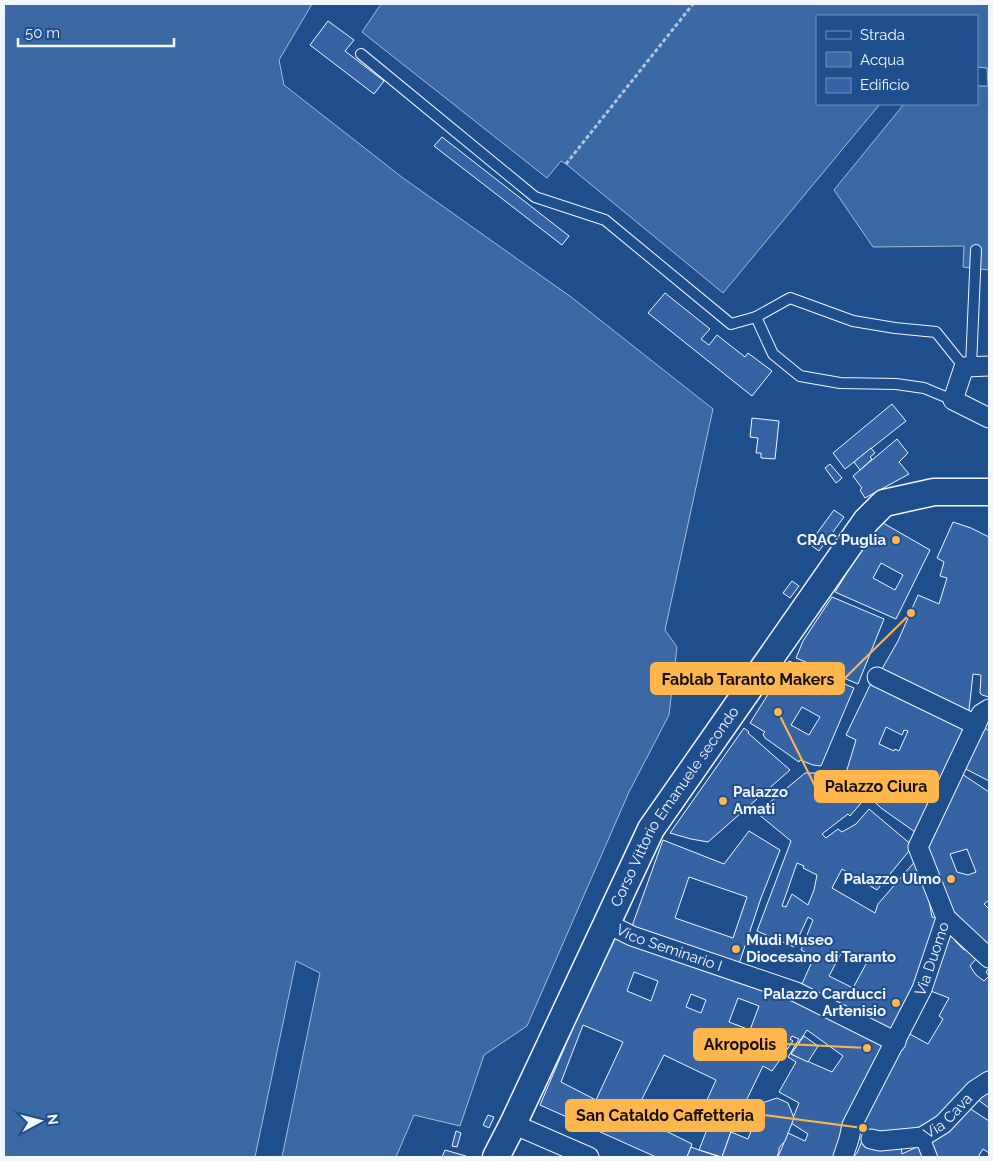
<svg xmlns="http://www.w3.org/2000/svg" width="993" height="1161" font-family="Raleway,sans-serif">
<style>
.water{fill:#3b69a3;stroke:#a8bbd7}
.building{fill:#3563a3;stroke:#f2f6ff;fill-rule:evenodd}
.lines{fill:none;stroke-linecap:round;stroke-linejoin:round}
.service-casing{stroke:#f2f6ff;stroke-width:12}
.pedestrian-casing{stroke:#f2f6ff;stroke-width:16}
.minor-casing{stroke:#f2f6ff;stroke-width:21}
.secondary-casing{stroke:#f2f6ff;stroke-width:29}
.path{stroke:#b3c4dc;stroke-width:3;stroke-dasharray:4 2.5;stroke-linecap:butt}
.service{stroke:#1f4e8c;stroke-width:10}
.pedestrian{stroke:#1f4e8c;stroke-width:14}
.minor{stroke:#1f4e8c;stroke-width:19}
.secondary{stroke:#1f4e8c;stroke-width:26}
.poi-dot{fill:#ffb74d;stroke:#1f4e8c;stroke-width:2}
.labels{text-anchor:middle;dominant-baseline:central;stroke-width:4;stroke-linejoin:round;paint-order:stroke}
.poi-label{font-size:15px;font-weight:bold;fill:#f2f6ff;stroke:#1f4e8c;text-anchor:end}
.street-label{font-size:15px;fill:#f2f6ff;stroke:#1f4e8c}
.leader{fill:none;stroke:#ffb74d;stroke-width:2}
.callout-dot{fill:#ffb74d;stroke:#1f4e8c;stroke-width:2}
.callout{fill:#ffb74d;stroke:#ffb74d;stroke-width:2}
.callout-label{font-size:16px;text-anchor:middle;font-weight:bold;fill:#111}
</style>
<rect width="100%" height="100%" fill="#1f4e8c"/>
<g class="water">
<polygon points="4,4 312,4 279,60 284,85 403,178 571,297 713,409 665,630 677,647 669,715 629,792 527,1026 484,1055 460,1126 414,1115 396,1157 282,1157 320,973 296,961 255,1157 4,1157"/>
<polygon points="381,4 989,4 989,270 963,267 964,246 873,247 834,190 904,104 977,104 977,86 988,86 987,68 977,67 977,16 817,16 817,104 880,104 723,293 566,164 561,161 547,178 362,32"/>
</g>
<g class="building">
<polygon points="328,21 354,40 345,51 384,81 374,94 310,45"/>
<polygon points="442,137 569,236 562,245 434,146"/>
<polygon points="665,293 710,329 701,339 709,345 717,335 745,357 748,353 772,371 752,396 648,313"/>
<polygon points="892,404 906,421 845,469 833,453"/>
<polygon points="752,418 779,421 775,459 761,458 761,453 756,453 758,438 750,437"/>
<polygon points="897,439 908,453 899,462 909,474 865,498 860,490 862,488 853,476"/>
<polygon points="871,448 875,453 870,457 872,459 860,470 854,462"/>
<polygon points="830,464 842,478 836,483 825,468"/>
<polygon points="834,510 844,517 819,551 809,544"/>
<polygon points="953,522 971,528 989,537 989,697 982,695 980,693 981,675 973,674 968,719 924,698 926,690 879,674 898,641 918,595 939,604 947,578 940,576 944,562 937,558"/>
<path d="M878,523H883L930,550L896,619L835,592ZM881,563L903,575L895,590L873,578Z"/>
<polygon points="792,581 799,586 790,598 783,593"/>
<polygon points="832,597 884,619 858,684 796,658 803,641"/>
<path d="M789,661L854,688L821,766L813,765L800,760L799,762L765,738L763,734L765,732L750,723ZM808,678L822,687L817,695L803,687ZM802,707L820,717L809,735L791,725Z"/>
<path d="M873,679L901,692L897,698L970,725L915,832L881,808L859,787L860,784L846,773L856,740L846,735ZM886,727L902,735L904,730L908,731L899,751L895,749L894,751L879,744Z"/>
<polygon points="983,726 989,731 989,781 962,767"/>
<polygon points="744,728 749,732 748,733 790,770 708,842 691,839 670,833"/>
<path d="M959,772L989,792V900L984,904L989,909V951L965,929L946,902L928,845ZM967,849L976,872L968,875L957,872L950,854Z"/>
<path d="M805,773H817L827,777L861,803L850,816L848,814L822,834L826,838L838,829L842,832L856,824L869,809L913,846L877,890L842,869L832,888L875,913L878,904L917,859L926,884L932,917L936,918V926L921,978L893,1032L802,984L814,957L801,950L813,920L808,917L794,947L757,931L791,841L757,813ZM797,863L804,866L803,868L817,875L814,890L808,905L792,894L786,907L782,906ZM843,950L867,962L853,988L829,976Z"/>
<path d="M749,831L780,850L761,898L738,967L631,929L663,840L724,864ZM689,877L747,897L733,938L675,918Z"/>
<polygon points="950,930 957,936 955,941 964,950 968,948 976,959 970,966 976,975 984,981 989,976 986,972 989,968 989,1072 986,1073 952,1106 921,1131 878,1137 856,1127 908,1033 928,1044 943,1019 939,1016 949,998 928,990"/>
<path d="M616,935L783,993L886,1047L837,1157H778L788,1133L805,1141L808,1134L791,1123L799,1103L779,1092L796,1062L788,1057L799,1039L792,1036L790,1039L793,1041L772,1071L763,1066L731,1132L722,1157L699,1150L713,1114L703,1109L716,1080L664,1055L634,1115L692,1144L687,1157H656L540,1105L575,1023ZM634,972L658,981L651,1001L627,991ZM691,994L706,1000L701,1013L686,1007ZM738,998L759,1006L750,1030L729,1022ZM583,1025L623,1042L596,1100L561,1082ZM807,1030L843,1056L832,1072L791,1054Z"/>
<polygon points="804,1036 818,1046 808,1062 791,1054"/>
<polygon points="989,1090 989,1108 977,1099"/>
<polygon points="777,1098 788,1103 794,1118 785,1141 779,1148 779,1151 777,1157 722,1157 731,1132 748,1139 762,1103"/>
<polygon points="966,1106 989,1121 989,1153 983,1149 978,1157 937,1157 933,1153 929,1145"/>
<polygon points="488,1115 494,1117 489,1128 483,1125"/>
<polygon points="456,1131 461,1133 457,1147 452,1146"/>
<polygon points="862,1141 901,1146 902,1154 919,1146 924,1157 853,1157 857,1153"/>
<polygon points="691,1147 699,1150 720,1157 687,1157"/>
<polygon points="445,1150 466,1156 465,1157 442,1157"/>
</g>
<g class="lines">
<g class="service-casing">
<g id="service">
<polyline points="361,54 535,197 605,220 731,324 756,317"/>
<polyline points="971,366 976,250"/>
<polyline points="953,400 924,388 896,384 840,383 800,376 773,354 756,317 790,298 853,321 895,328 936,332 964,367"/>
</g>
</g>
<g class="pedestrian-casing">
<polyline id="pedestrian" points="922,1137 930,1157"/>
</g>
<g class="minor-casing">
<g id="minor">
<polyline points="989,366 964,367 953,400 989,418"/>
<polyline points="877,677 976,725"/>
<polyline points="946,918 989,958"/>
<path id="s1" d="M608,924L632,936L796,992L896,1042"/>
<polyline points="513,1124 589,1157"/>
<path id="s2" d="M871,1139L880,1141L922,1137L943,1124L975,1090L989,1081"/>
<path id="s3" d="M843,1157L849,1139L852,1125L922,989L946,918L918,847L981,714L989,709"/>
</g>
</g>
<g class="secondary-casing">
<g id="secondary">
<path id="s4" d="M496,1157L513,1124L651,829L866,521L884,503L934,492H989"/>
</g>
</g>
<polyline class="path" points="566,164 693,4"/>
<use href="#service" class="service"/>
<use href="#pedestrian" class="pedestrian"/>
<use href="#minor" class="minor"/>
<use href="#secondary" class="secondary"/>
</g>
<g class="poi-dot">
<circle cx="896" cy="540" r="5"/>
<circle cx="723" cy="801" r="5"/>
<circle cx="951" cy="879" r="5"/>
<circle cx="736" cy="949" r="5"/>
<circle cx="896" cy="1003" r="5"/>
</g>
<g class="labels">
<g class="poi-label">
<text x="886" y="540">CRAC Puglia</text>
<text x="733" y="792" text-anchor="start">Palazzo<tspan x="733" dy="17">Amati</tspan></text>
<text x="941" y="879">Palazzo Ulmo</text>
<text x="746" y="940" text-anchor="start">Mudi Museo<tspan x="746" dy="17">Diocesano di Taranto</tspan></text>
<text x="886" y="994">Palazzo Carducci<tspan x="886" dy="17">Artenisio</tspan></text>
</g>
<g class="street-label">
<text stroke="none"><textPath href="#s4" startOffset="394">Corso Vittorio Emanuele secondo</textPath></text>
<text stroke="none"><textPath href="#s1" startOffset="66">Vico Seminario I</textPath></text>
<text stroke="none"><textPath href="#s3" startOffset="218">Via Duomo</textPath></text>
<text stroke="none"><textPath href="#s2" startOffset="85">Via Cava</textPath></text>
</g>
</g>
<path class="leader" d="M911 613L844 679M778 712L815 786M867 1048L786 1044M863 1128L764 1115"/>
<g class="callout-dot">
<circle cx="911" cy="613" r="5"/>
<circle cx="778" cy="712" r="5"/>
<circle cx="867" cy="1048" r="5"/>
<circle cx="863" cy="1128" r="5"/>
</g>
<g class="callout">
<rect x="651" y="663" width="193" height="31" rx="5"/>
<rect x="815" y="771" width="123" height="31" rx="5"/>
<rect x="694" y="1029" width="92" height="31" rx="5"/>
<rect x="566" y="1100" width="198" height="31" rx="5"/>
</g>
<g class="callout-label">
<text x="748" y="685">Fablab Taranto Makers</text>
<text x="876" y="792">Palazzo Ciura</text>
<text x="740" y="1050">Akropolis</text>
<text x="665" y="1121">San Cataldo Caffetteria</text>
</g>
<rect width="993" height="1161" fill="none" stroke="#f2f6ff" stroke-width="10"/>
<rect x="816" y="15" width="162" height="90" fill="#1f4e8c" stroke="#7391ba"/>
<rect x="826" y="31" width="25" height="8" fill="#1f4e8c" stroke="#7391ba"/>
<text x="860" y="40" font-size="15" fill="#f2f6ff">Strada</text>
<rect x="826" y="52" width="25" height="15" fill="#3b69a3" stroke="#7391ba"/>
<text x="860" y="65" font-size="15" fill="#f2f6ff">Acqua</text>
<rect x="826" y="78" width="25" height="15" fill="#3563a3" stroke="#7391ba"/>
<text x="860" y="90" font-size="15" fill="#f2f6ff">Edificio</text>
<g transform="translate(40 1121) rotate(83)" stroke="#1f4e8c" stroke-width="4" paint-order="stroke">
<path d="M0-4L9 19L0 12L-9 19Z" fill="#f2f6ff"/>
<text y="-8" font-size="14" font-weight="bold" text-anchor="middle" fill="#f2f6ff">N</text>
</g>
<path d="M18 38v8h156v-8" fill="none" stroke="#f2f6ff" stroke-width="2.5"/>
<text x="25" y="38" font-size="15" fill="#f2f6ff" stroke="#1f4e8c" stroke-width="4" paint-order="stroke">50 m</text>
</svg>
